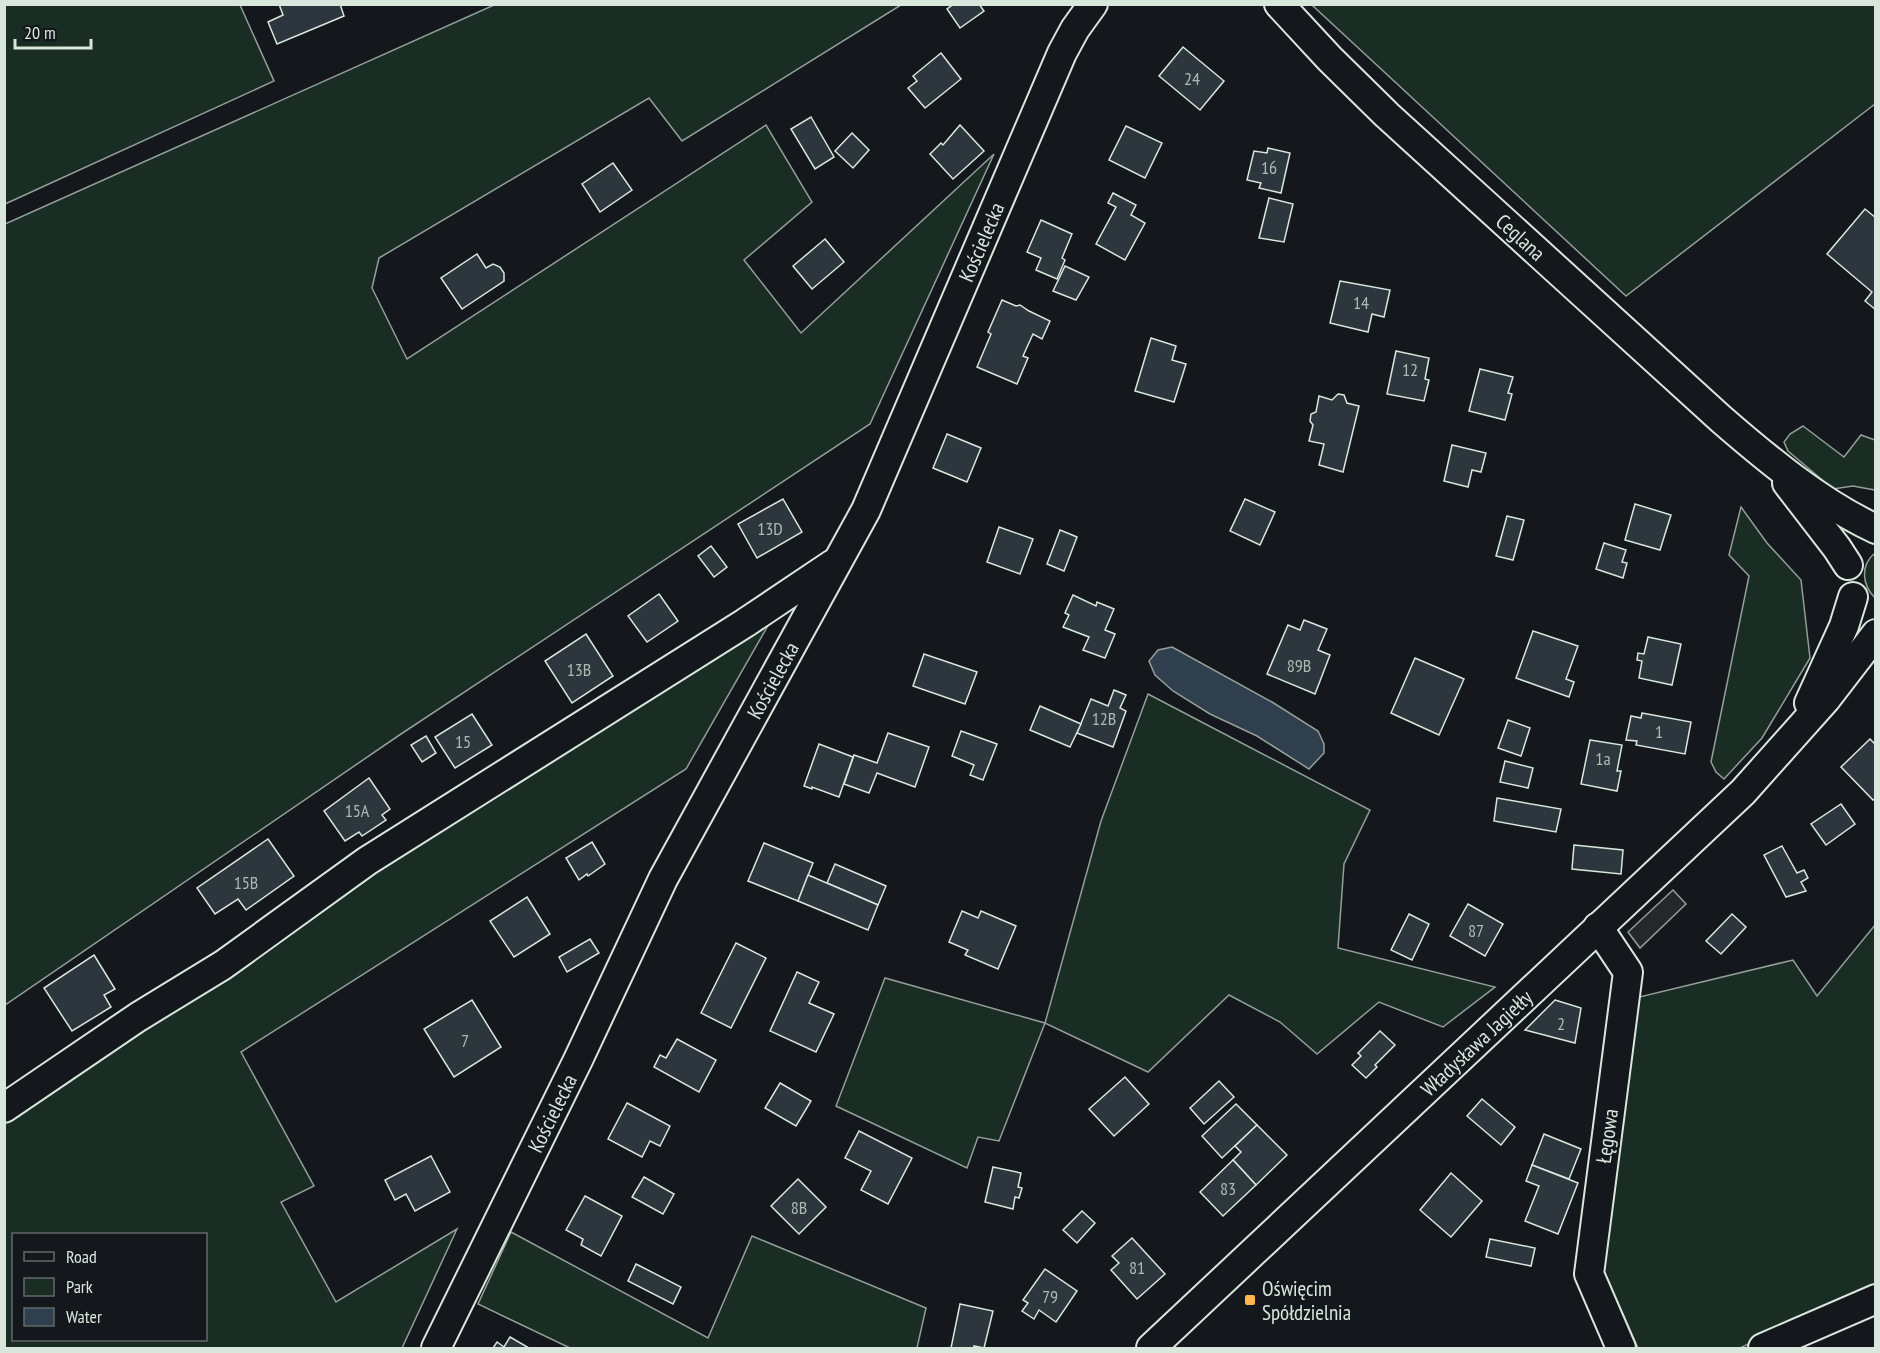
<svg xmlns="http://www.w3.org/2000/svg" width="1880" height="1353" font-family="'PT Sans Narrow',sans-serif">
<style>
.green{fill:#1a2d24;stroke:#939e99;stroke-width:1.5;fill-rule:evenodd}
.parking{fill:#24282b;stroke:#939e99;stroke-width:1.5}
.water{fill:#2f3f4d;stroke:#939e99;stroke-width:1.5}
.building{fill:#2c363c;stroke:#d8e6dc;stroke-width:1.5}
.lines{fill:none;stroke-linecap:round;stroke-linejoin:round}
.minor-casing{stroke:#d8e6dc;stroke-width:32}
.minor{stroke:#14181c;stroke-width:28}
.poi-dot{fill:#ffb74d;stroke:#14181c;stroke-width:2}
.labels{text-anchor:middle;dominant-baseline:central;stroke-width:4.5;stroke-linejoin:round;paint-order:stroke}
.number-label{font-size:18px;fill:#adbab4}
.street-label{font-size:21px;fill:#d8e6dc;stroke:#14181c}
.poi-label{font-size:21px;fill:#d8e6dc;stroke:#14181c;text-anchor:start}
</style>
<rect width="100%" height="100%" fill="#14181c"/>
<g class="green">
<polygon points="1315,4 1875,5 1875,104 1626,296 1313,6"/>
<polygon points="4,5 240,5 274,81 5,204"/>
<polygon points="494,5 901,5 682,141 649,98 379,258 372,288 407,359 766,125 812,202 744,260 801,333 994,154 870,424 398,736 5,1005 5,224"/>
<polygon points="1803,426 1844,457 1861,435 1875,440 1875,490 1853,486 1833,489 1788,451 1784,442 1790,434"/>
<polygon points="1741,507 1767,543 1801,580 1810,658 1762,738 1724,779 1716,772 1711,762 1749,576 1729,555"/>
<path d="M1875,553V598C1862,585 1860,565 1875,553Z"/>
<path d="M778,608L686,769L241,1052L314,1186L281,1202L336,1302L457,1229L402,1348H5V1120L324,907ZM14,1234H206V1340H14Z"/>
<polygon points="1148,694 1370,810 1344,864 1338,948 1495,987 1443,1027 1379,1002 1317,1054 1280,1022 1229,995 1148,1072 1045,1023 999,1141 978,1137 967,1168 836,1106 885,978 1045,1023 1101,821"/>
<polygon points="1875,925 1875,1285 1740,1348 1638,1348 1604,1271 1635,998 1793,960 1817,996"/>
<polygon points="511,1232 708,1338 752,1236 926,1308 917,1348 570,1348 478,1304"/>
</g>
<polygon class="parking" points="1673,890 1686,904 1640,948 1628,932"/>
<polygon class="water" points="1172,647 1272,702 1318,731 1324,744 1324,753 1309,769 1257,736 1210,714 1173,691 1155,675 1149,661 1158,650"/>
<g class="building">
<polygon points="279,4 340,4 344,16 277,44 268,22 283,15"/>
<polygon points="954,4 979,4 984,11 960,28 947,9"/>
<polygon points="1183,47 1224,81 1200,110 1159,76"/>
<polygon points="941,53 961,79 925,108 908,88 917,81 913,76"/>
<polygon points="811,117 834,157 815,169 791,129"/>
<polygon points="960,125 984,151 953,179 930,154 941,143 943,145"/>
<polygon points="1126,126 1162,143 1145,178 1109,160"/>
<polygon points="852,133 869,150 853,168 835,151"/>
<polygon points="1268,148 1290,153 1281,193 1259,188 1261,183 1247,180 1254,151 1267,153"/>
<polygon points="613,163 632,190 600,212 582,184"/>
<polygon points="1113,193 1136,205 1131,215 1145,223 1125,260 1096,244 1116,207 1108,203"/>
<polygon points="1269,198 1293,204 1284,242 1259,238"/>
<polygon points="1865,209 1876,218 1876,310 1865,301 1872,292 1827,254"/>
<polygon points="1041,220 1072,234 1062,258 1065,260 1057,279 1036,270 1041,258 1027,252"/>
<polygon points="825,239 844,262 812,289 793,266"/>
<polygon points="477,254 486,268 493,264 500,267 504,273 504,281 462,309 441,278"/>
<polygon points="1065,266 1089,277 1076,300 1053,291"/>
<polygon points="1340,281 1390,290 1384,317 1372,314 1368,332 1330,323"/>
<polygon points="1002,300 1016,306 1020,305 1029,311 1050,321 1042,339 1033,334 1023,356 1028,358 1017,384 977,367 991,334 988,332"/>
<polygon points="1151,338 1176,346 1172,360 1186,364 1174,402 1135,391"/>
<polygon points="1396,351 1429,358 1425,379 1429,380 1424,401 1387,394"/>
<polygon points="1480,369 1513,377 1508,393 1512,394 1505,420 1469,411"/>
<polygon points="1338,394 1344,395 1347,403 1359,406 1343,472 1319,465 1324,444 1309,441 1313,425 1310,421 1311,414 1316,412 1319,396 1332,400"/>
<polygon points="947,434 981,448 967,482 933,468"/>
<polygon points="1452,445 1486,453 1481,472 1472,470 1468,487 1444,481"/>
<polygon points="783,499 802,532 757,558 738,524"/>
<polygon points="1245,499 1275,512 1260,545 1230,531"/>
<polygon points="1635,504 1671,515 1660,550 1625,540"/>
<polygon points="1507,516 1524,520 1513,560 1496,556"/>
<polygon points="999,527 1033,539 1020,574 987,562"/>
<polygon points="1060,530 1077,537 1064,571 1047,564"/>
<polygon points="1604,543 1626,550 1622,562 1627,563 1623,578 1596,569"/>
<polygon points="711,546 727,567 714,577 698,556"/>
<polygon points="659,594 678,621 647,642 628,616"/>
<polygon points="1073,595 1096,606 1097,602 1114,609 1105,630 1115,634 1105,658 1083,650 1089,637 1063,627 1069,615 1065,613"/>
<polygon points="1304,620 1327,629 1318,650 1330,655 1315,694 1267,674 1288,625 1300,630"/>
<polygon points="1533,631 1578,646 1566,679 1574,682 1569,697 1516,678"/>
<polygon points="586,634 613,676 572,703 545,661"/>
<polygon points="1648,637 1681,644 1672,685 1639,678 1642,661 1637,660 1638,653 1644,654"/>
<polygon points="924,654 977,672 965,704 913,686"/>
<polygon points="1415,658 1464,679 1439,735 1391,713"/>
<polygon points="1114,690 1126,695 1120,708 1126,711 1113,747 1077,733 1091,699 1108,706"/>
<polygon points="1040,706 1081,724 1070,747 1030,730"/>
<polygon points="1642,713 1691,722 1685,754 1636,745 1637,741 1626,740 1631,716 1641,718"/>
<polygon points="472,714 492,745 455,768 435,737"/>
<polygon points="1508,720 1530,728 1521,756 1498,748"/>
<polygon points="961,731 997,744 983,780 970,775 974,765 952,756"/>
<polygon points="888,733 929,747 915,787 877,773 869,793 844,784 854,755 877,763"/>
<polygon points="426,736 436,753 422,762 411,745"/>
<polygon points="1870,739 1876,745 1876,798 1873,800 1841,767"/>
<polygon points="1590,740 1622,745 1617,771 1621,771 1617,791 1581,784"/>
<polygon points="819,744 853,757 839,797 812,787 812,789 804,786"/>
<polygon points="1505,761 1533,768 1528,788 1500,782"/>
<polygon points="369,778 390,809 382,815 386,820 362,836 359,832 345,841 324,811"/>
<polygon points="1497,798 1561,809 1556,832 1494,821"/>
<polygon points="1841,804 1855,824 1826,845 1811,824"/>
<polygon points="268,839 294,876 246,910 238,899 215,914 197,888"/>
<polygon points="592,842 605,864 588,876 587,874 579,880 566,858"/>
<polygon points="764,843 813,863 798,901 748,881"/>
<polygon points="1574,845 1623,850 1621,874 1572,869"/>
<polygon points="1782,846 1797,873 1804,870 1808,878 1801,882 1806,891 1786,897 1764,855"/>
<polygon points="835,864 886,886 878,905 827,883"/>
<polygon points="808,875 878,905 868,930 798,901"/>
<polygon points="527,897 550,934 514,957 490,921"/>
<polygon points="1468,904 1503,924 1485,956 1450,936"/>
<polygon points="962,911 978,918 981,911 1016,926 998,969 965,955 968,950 949,942"/>
<polygon points="1409,914 1429,924 1412,960 1391,950"/>
<polygon points="1732,914 1746,927 1721,954 1706,941"/>
<polygon points="590,939 599,953 567,972 559,957"/>
<polygon points="736,943 766,958 731,1028 701,1013"/>
<polygon points="94,955 115,989 104,995 111,1007 72,1031 44,988"/>
<polygon points="797,972 819,982 809,1003 834,1014 816,1052 770,1031"/>
<polygon points="472,1000 501,1047 454,1077 424,1029"/>
<polygon points="1555,1000 1581,1008 1575,1043 1525,1030"/>
<polygon points="1380,1031 1395,1045 1375,1065 1377,1067 1366,1078 1352,1065 1361,1056 1358,1053"/>
<polygon points="677,1039 716,1060 699,1092 654,1067 660,1055 666,1058"/>
<polygon points="1125,1077 1149,1104 1114,1136 1089,1109"/>
<polygon points="1219,1081 1234,1097 1204,1124 1190,1108"/>
<polygon points="780,1083 811,1101 796,1126 765,1108"/>
<polygon points="1482,1099 1515,1127 1501,1145 1467,1116"/>
<polygon points="627,1103 670,1126 660,1146 650,1141 642,1157 608,1139"/>
<polygon points="1236,1104 1257,1125 1222,1158 1202,1136"/>
<polygon points="1257,1125 1287,1155 1256,1185 1233,1160 1241,1152 1235,1146"/>
<polygon points="859,1131 912,1158 888,1204 861,1190 871,1171 845,1158"/>
<polygon points="1544,1134 1581,1149 1569,1179 1532,1165"/>
<polygon points="431,1156 450,1192 415,1211 406,1194 395,1200 385,1180"/>
<polygon points="1233,1160 1256,1185 1223,1216 1200,1192"/>
<polygon points="1532,1165 1578,1183 1558,1234 1525,1221 1539,1186 1526,1181"/>
<polygon points="993,1167 1021,1173 1018,1187 1022,1188 1019,1198 1015,1197 1013,1209 985,1202"/>
<polygon points="1451,1173 1482,1201 1451,1237 1420,1210"/>
<polygon points="644,1177 674,1194 663,1214 632,1197"/>
<polygon points="798,1179 826,1207 799,1234 771,1206"/>
<polygon points="585,1196 622,1216 601,1256 581,1245 583,1239 566,1230"/>
<polygon points="1082,1211 1095,1223 1077,1243 1063,1230"/>
<polygon points="1132,1238 1165,1274 1137,1299 1111,1270 1119,1263 1112,1256"/>
<polygon points="1490,1239 1535,1248 1531,1266 1486,1257"/>
<polygon points="636,1264 681,1287 673,1304 628,1281"/>
<polygon points="1045,1269 1077,1291 1056,1322 1039,1310 1034,1319 1022,1311 1028,1303 1023,1300"/>
<polygon points="960,1304 993,1311 984,1348 974,1346 974,1348 951,1348"/>
<polygon points="510,1337 529,1348 493,1348 497,1342 504,1347"/>
</g>
<g class="lines">
<g class="minor-casing">
<g id="minor">
<path id="s1" d="M1279,4L1330,59L1387,115L1721,419C1767,459 1820,503 1876,529"/>
<polyline points="1787,483 1837,548 1848,565"/>
<polyline points="1809,703 1844,626 1853,597"/>
<polyline points="1598,927 1628,972 1589,1274 1621,1348"/>
<polyline points="4,1108 138,1017 223,965 367,861 745,623 833,564"/>
<path id="s2" d="M436,1348L578,1060L663,879L866,510L1062,53L1075,29L1093,4"/>
<path id="s3" d="M1151,1348L1743,792L1826,699L1876,634"/>
<polyline points="1763,1348 1876,1299"/>
</g>
</g>
<use href="#minor" class="minor"/>
</g>
<rect class="poi-dot" x="1244" y="1294" width="12" height="12" rx="3"/>
<g class="labels">
<g class="number-label">
<text x="1192" y="78">24</text>
<text x="1269" y="167">16</text>
<text x="1361" y="302">14</text>
<text x="1410" y="369">12</text>
<text x="770" y="528">13D</text>
<text x="1299" y="665">89B</text>
<text x="579" y="669">13B</text>
<text x="1104" y="718">12B</text>
<text x="1659" y="731">1</text>
<text x="463" y="741">15</text>
<text x="1603" y="758">1a</text>
<text x="357" y="810">15A</text>
<text x="246" y="882">15B</text>
<text x="1476" y="930">87</text>
<text x="1561" y="1023">2</text>
<text x="465" y="1040">7</text>
<text x="1228" y="1188">83</text>
<text x="799" y="1207">8B</text>
<text x="1137" y="1267">81</text>
<text x="1050" y="1296">79</text>
</g>
<g class="street-label">
<text stroke="none"><textPath href="#s1" startOffset="336">Ceglana</textPath></text>
<text stroke="none"><textPath href="#s2" startOffset="1234">Kościelecka</textPath></text>
<text stroke="none"><textPath href="#s2" startOffset="748">Kościelecka</textPath></text>
<text stroke="none"><textPath href="#s3" startOffset="446">Władysława Jagiełły</textPath></text>
<text stroke="none"><textPath href="#s2" startOffset="262">Kościelecka</textPath></text>
<text transform="translate(1607 1136) rotate(-82)">Łęgowa</text>
</g>
<g class="poi-label">
<text x="1262" y="1288">Oświęcim<tspan x="1262" dy="24">Spółdzielnia</tspan></text>
</g>
</g>
<rect width="1880" height="1353" fill="none" stroke="#d8e6dc" stroke-width="12"/>
<rect x="12" y="1233" width="195" height="108" fill="#14181c" stroke="#626a69" stroke-width="1.5"/>
<rect x="24" y="1252" width="30" height="9" fill="#14181c" stroke="#626a69" stroke-width="1.5"/>
<text x="66" y="1263" font-size="18" fill="#d8e6dc">Road</text>
<rect x="24" y="1278" width="30" height="18" fill="#1a2d24" stroke="#626a69" stroke-width="1.5"/>
<text x="66" y="1293" font-size="18" fill="#d8e6dc">Park</text>
<rect x="24" y="1308" width="30" height="18" fill="#2f3f4d" stroke="#626a69" stroke-width="1.5"/>
<text x="66" y="1323" font-size="18" fill="#d8e6dc">Water</text>
<path d="M15 39v9h76v-9" fill="none" stroke="#d8e6dc" stroke-width="3"/>
<text x="24" y="39" font-size="18" fill="#d8e6dc" stroke="#14181c" stroke-width="4.5" paint-order="stroke">20 m</text>
</svg>
